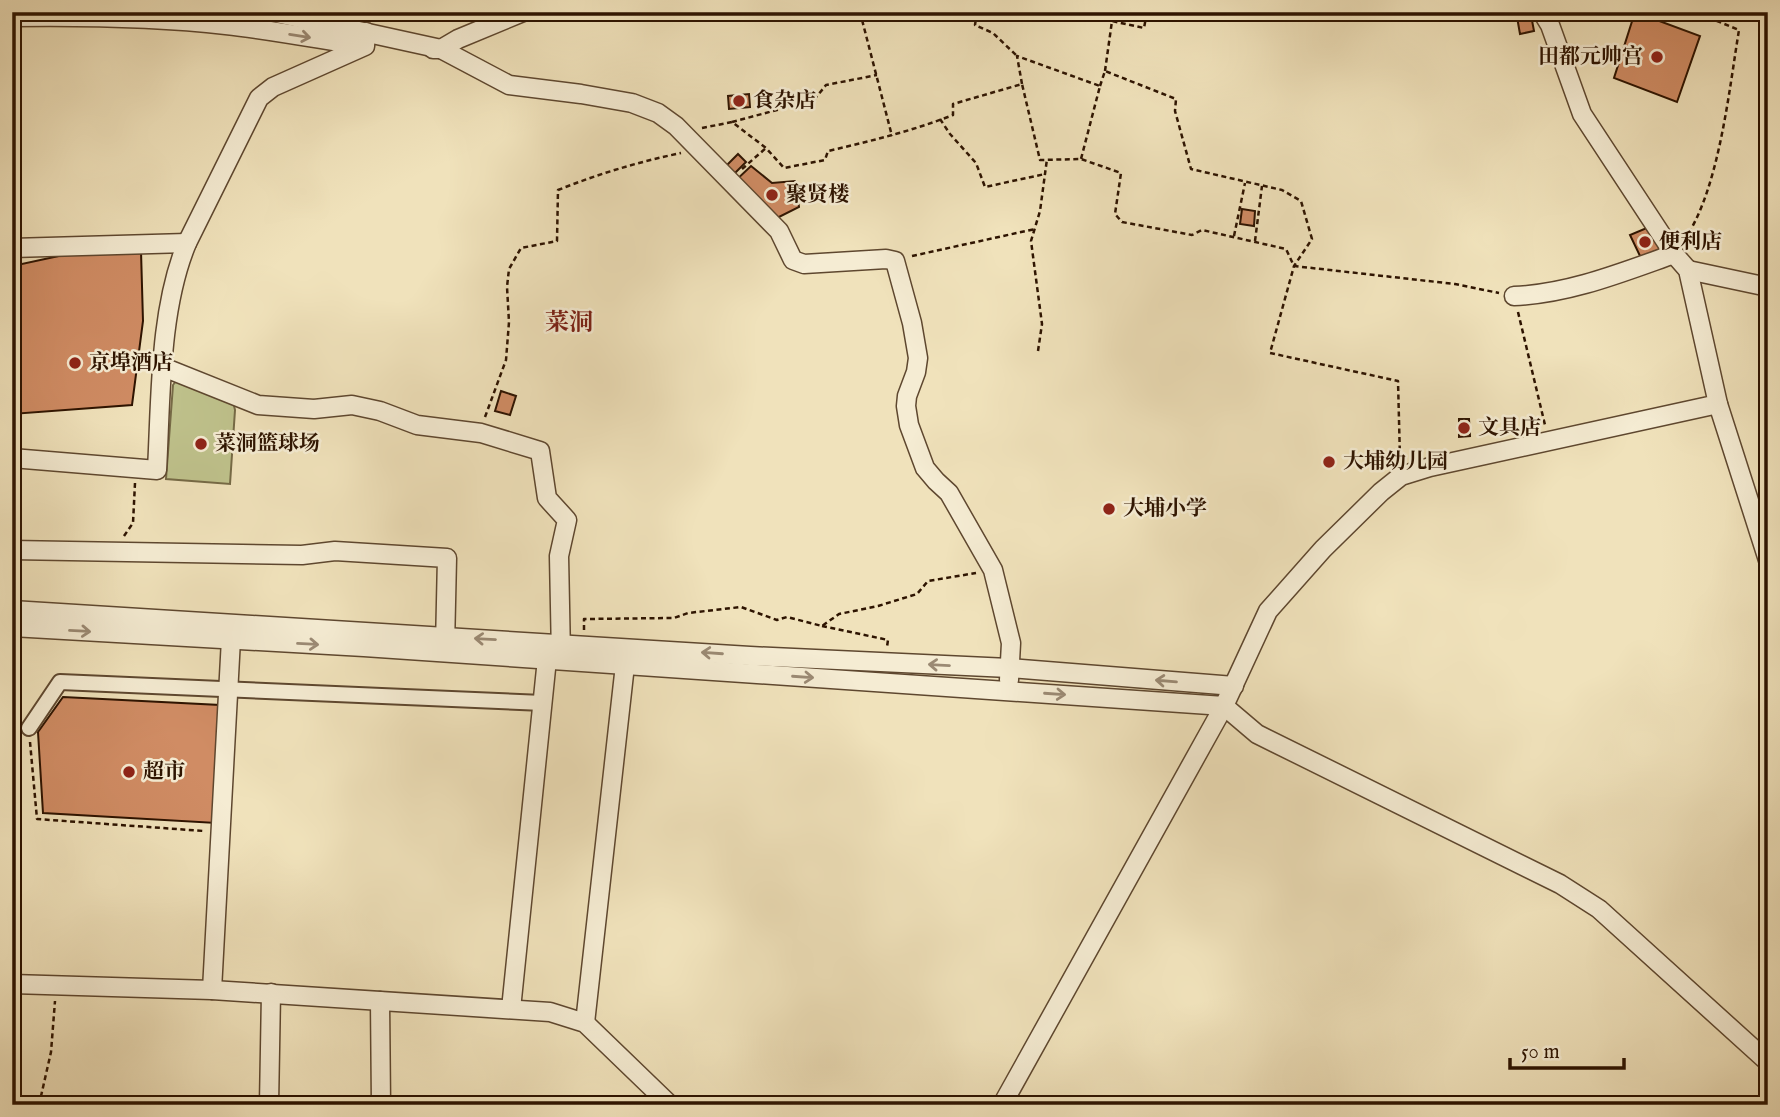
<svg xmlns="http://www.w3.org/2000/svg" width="1780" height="1117" font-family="'IM FELL English','Noto Serif SC',serif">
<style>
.green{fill:#bfc28c;stroke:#766a46;stroke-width:2}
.building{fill:#d08c64;stroke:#2d1300;stroke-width:2}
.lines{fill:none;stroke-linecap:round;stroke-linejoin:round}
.pedestrian-casing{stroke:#5e472f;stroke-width:18}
.minor-casing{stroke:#5e472f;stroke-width:21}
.path{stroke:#2d1300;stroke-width:2.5;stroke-dasharray:5 3.5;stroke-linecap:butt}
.pedestrian{stroke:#f5ecd3;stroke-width:14}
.minor{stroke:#f5ecd3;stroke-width:18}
.oneway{stroke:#9b8a74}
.poi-dot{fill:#8f2418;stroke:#f5ecd3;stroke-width:2.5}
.labels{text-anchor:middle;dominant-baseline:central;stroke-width:5;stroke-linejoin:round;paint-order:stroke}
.poi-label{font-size:21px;font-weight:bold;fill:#2d1300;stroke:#f5ecd3;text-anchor:start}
.quarter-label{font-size:24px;font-weight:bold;fill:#7a1f14;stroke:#f5ecd3}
</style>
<rect width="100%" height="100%" fill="#f0e2bb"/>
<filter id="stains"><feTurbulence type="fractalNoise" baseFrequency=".00286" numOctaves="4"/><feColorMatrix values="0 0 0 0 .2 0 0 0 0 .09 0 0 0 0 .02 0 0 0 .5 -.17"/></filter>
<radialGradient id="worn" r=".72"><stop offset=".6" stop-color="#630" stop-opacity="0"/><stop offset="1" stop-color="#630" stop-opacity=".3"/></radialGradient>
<polygon class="green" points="179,377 233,401 235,410 230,484 166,479 173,385"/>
<g class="building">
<polygon points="1635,12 1700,36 1677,102 1614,78"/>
<polygon points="1531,15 1534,31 1520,34 1517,17"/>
<polygon points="749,94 750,107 729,109 728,96"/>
<polygon points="738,154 746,162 731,177 723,169"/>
<polygon points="751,166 772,183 795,181 799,207 773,220 733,183"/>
<polygon points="1242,209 1255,211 1254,226 1240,224"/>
<polygon points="1649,227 1660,249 1641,258 1630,235"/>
<polygon points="141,251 143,321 132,405 12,414 12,282 16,281 17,265 68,254"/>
<polygon points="501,391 516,396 510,415 495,411"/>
<polygon points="1459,419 1469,419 1470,436 1459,437"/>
<polygon points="63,697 220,705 216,823 43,813 38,732"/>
</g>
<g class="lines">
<g class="pedestrian-casing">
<polyline id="pedestrian" points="29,728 60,682 543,703"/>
</g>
<g class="minor-casing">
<g id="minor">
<polyline points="272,12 441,49 509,85 581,94 632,103 658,113 676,126 779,231 793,260 804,264 886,259 895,261 912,323 918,358 916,372 907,396 906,406 909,425 925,468 936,481 949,493 993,570 1011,643 1009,680"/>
<path d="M12,17C84,16 155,17 226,25C272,30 318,39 363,46"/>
<polyline points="433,49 441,49 458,39 523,12"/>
<polyline points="12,248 187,243"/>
<polyline points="1688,270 1768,287"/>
<path d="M1514,296C1569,294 1623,272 1674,254"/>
<polyline points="163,367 258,405 314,409 352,405 380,411 417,425 481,433 540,451 547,498 567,520 559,556 561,656"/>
<polyline points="1718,404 1768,560"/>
<path d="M12,458L157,470C161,398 159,310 187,243L259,98L273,87L365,46L366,32"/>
<polyline points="12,550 302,555 335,551 447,558 445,646"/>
<polyline points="12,610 750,656 1009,668 1234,686"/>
<polyline points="12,627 364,647 1224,706 1257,734 1560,884 1599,909 1768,1062"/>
<polyline points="12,984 212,990 550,1012 585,1023 670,1105"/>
<polyline points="212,990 231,639"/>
<polyline points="380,1001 381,1105"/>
<polyline points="511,1009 547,659"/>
<polyline points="585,1023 625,665"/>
<polyline points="269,1105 271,993"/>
<polyline points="1002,1105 1224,706 1268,611 1323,549 1381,492 1401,476 1430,467 1718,404 1688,270 1674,254 1582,114 1550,25 1542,12"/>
</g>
</g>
<g class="path">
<polyline points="860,12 892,136"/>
<polyline points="977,12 975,25 993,33 1017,56"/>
<polyline points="1105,71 1112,21 1144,28 1147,12"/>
<polyline points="1022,84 1017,56 1100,86 1081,159"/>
<polyline points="1100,86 1105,71 1176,99 1175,111 1191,169 1282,190 1301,201 1312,239 1294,266 1270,353 1398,381 1400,459"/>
<polyline points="940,119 950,134 976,163 985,187 1045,174"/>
<polyline points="732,122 814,100 826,85 877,75"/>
<path d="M702,128L732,122L766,148L784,168L825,160L828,151C871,141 912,131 953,115V104L1022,84L1040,160L1081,159L1121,173L1115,214L1122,222L1192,235L1202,230L1286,249L1294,266L1455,284L1499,293"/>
<polyline points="742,169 766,148"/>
<polyline points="1234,236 1245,183"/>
<path d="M1684,240C1719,191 1729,90 1739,30L1695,12"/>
<polyline points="1255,241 1262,186"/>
<polyline points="912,256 1035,229"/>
<polyline points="1518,312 1545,425"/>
<polyline points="1038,351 1042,324 1031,241 1040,211 1047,159"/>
<path d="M485,417L506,360L509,322L507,287L509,269L521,248L557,241L558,190C598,174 638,162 681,153"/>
<polyline points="124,536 133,523 135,483"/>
<polyline points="822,626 888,640 887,647"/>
<polyline points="584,630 584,619 674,618 688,613 741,607 777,620 787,617 822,626 839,614 878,606 917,594 928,581 976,573"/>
<polyline points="30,742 37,819 204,831"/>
<polyline points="39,1105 51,1052 55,1001"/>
</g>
<use href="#pedestrian" class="pedestrian"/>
<use href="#minor" class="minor"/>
</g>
<defs><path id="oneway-shaft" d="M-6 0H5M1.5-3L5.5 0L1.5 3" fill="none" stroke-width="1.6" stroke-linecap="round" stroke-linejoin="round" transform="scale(1.75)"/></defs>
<g class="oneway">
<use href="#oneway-shaft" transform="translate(300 36) rotate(9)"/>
<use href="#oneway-shaft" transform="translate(80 631) rotate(3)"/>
<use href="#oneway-shaft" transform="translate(485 639) rotate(-177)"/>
<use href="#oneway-shaft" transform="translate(308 644) rotate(3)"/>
<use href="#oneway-shaft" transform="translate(712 653) rotate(-176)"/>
<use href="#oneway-shaft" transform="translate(939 665) rotate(-177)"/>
<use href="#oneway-shaft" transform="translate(803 677) rotate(4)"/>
<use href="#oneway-shaft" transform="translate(1166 681) rotate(-175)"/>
<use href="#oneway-shaft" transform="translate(1055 694) rotate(4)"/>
</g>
<g class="poi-dot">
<circle cx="1657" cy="57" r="7"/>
<circle cx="739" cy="101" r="7"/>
<circle cx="772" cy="195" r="7"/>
<circle cx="1645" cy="242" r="7"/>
<circle cx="75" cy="363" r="7"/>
<circle cx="1464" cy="428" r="7"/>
<circle cx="201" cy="444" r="7"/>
<circle cx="1329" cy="462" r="7"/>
<circle cx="1109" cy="509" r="7"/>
<circle cx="129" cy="772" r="7"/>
</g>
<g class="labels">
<g class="poi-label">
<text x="1643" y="57" text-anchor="end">田都元帅宫</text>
<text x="753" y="101">食杂店</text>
<text x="786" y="195">聚贤楼</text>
<text x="1659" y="242">便利店</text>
<text x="89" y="363">京埠酒店</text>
<text x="1478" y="428">文具店</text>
<text x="215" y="444">菜洞篮球场</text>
<text x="1343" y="462">大埔幼儿园</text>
<text x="1123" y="509">大埔小学</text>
<text x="143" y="772">超市</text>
</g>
<g class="quarter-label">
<text x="569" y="323">菜洞</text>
</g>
</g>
<rect width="1780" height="1117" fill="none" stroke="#f0e2bb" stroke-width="42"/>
<rect x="14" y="14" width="1752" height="1089" fill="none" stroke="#2d1300" stroke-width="3.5"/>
<rect x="21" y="21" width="1738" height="1075" fill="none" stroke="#2d1300" stroke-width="2"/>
<path d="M1510 1058v10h114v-10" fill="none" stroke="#2d1300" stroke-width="3.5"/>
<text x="1521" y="1058" font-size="21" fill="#2d1300" stroke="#f5ecd3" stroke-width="5" paint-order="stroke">50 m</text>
<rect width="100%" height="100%" filter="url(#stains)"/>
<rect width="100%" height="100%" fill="url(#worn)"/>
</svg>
